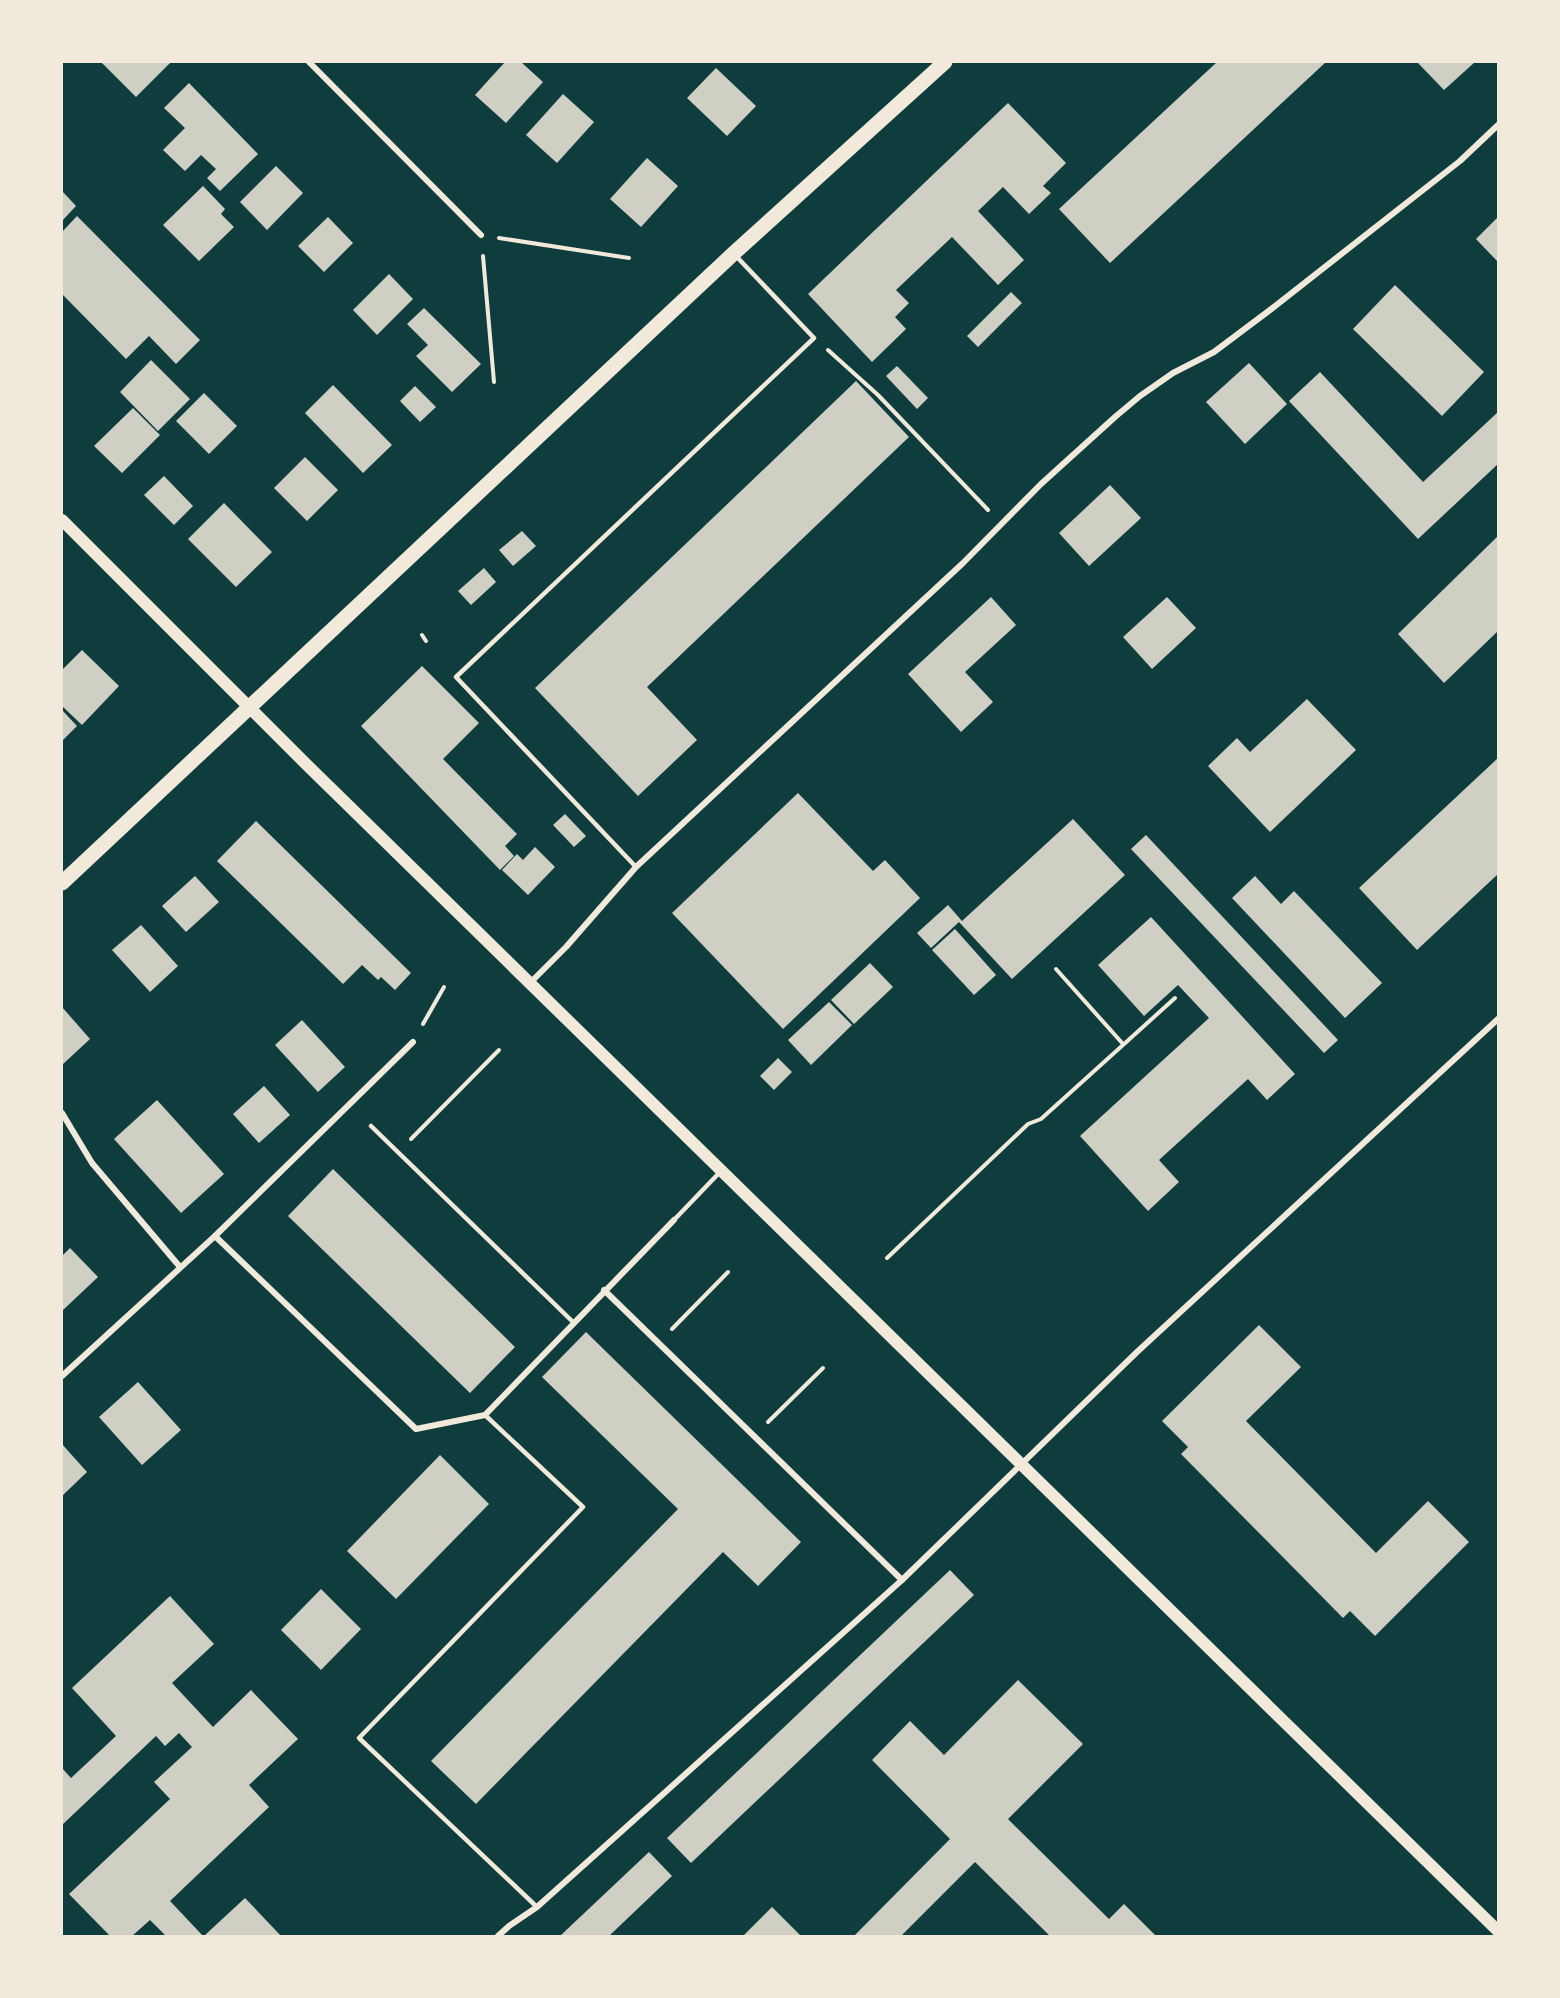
<svg xmlns="http://www.w3.org/2000/svg" width="1560" height="1998" font-family="'Source Sans 3',sans-serif">
<style>
.building{fill:#cfcfc3}
.lines{fill:none;stroke-linecap:round;stroke-linejoin:round}
.path{stroke:#f1e9da;stroke-width:4}
.service{stroke:#f1e9da;stroke-width:4.5}
.minor{stroke:#f1e9da;stroke-width:6}
.secondary{stroke:#f1e9da;stroke-width:12}
.primary{stroke:#f1e9da;stroke-width:15}
</style>
<rect width="100%" height="100%" fill="#0f3d3e"/>
<g class="building">
<polygon points="101,62 168,62 170,63 136,97"/>
<polygon points="505,62 521,62 543,82 506,123 475,95"/>
<polygon points="1217,62 1326,62 1110,263 1059,209"/>
<polygon points="1417,62 1475,62 1444,90"/>
<polygon points="716,68 756,106 727,136 687,98"/>
<polygon points="189,83 258,154 220,191 207,178 216,169 201,155 185,171 163,150 185,128 164,108"/>
<polygon points="563,94 594,122 557,163 526,135"/>
<polygon points="1008,103 1066,163 1043,186 1051,193 1029,214 1003,187 978,211 1024,260 998,285 952,237 896,290 909,303 895,317 906,329 872,362 808,294"/>
<polygon points="647,158 678,186 641,227 610,199"/>
<polygon points="276,166 303,193 267,230 240,202"/>
<polygon points="203,186 225,209 221,214 234,227 199,261 163,225"/>
<polygon points="62,191 76,206 62,221"/>
<polygon points="77,216 200,340 176,364 149,336 126,359 62,294 62,232"/>
<polygon points="328,217 353,243 324,272 298,246"/>
<polygon points="1498,217 1498,262 1476,239"/>
<polygon points="389,274 413,299 377,335 353,310"/>
<polygon points="1395,285 1484,372 1442,416 1353,329"/>
<polygon points="1011,292 1022,303 978,347 967,336"/>
<polygon points="424,308 481,364 452,392 416,356 428,345 407,324"/>
<polygon points="151,360 190,399 158,431 120,392"/>
<polygon points="1249,363 1287,404 1245,444 1206,402"/>
<polygon points="897,366 928,398 917,409 886,376"/>
<polygon points="1320,372 1423,482 1498,412 1498,464 1418,539 1289,401"/>
<polygon points="856,381 909,437 647,687 697,740 638,796 535,688"/>
<polygon points="333,385 392,445 363,473 305,413"/>
<polygon points="415,386 436,407 420,422 400,401"/>
<polygon points="204,393 237,426 209,454 176,421"/>
<polygon points="133,408 160,435 122,473 94,446"/>
<polygon points="305,457 338,490 307,521 274,488"/>
<polygon points="164,476 193,506 174,525 144,495"/>
<polygon points="1110,485 1141,518 1089,566 1059,533"/>
<polygon points="224,503 272,552 236,587 188,539"/>
<polygon points="522,531 536,546 513,566 499,550"/>
<polygon points="1498,536 1498,631 1444,683 1398,634"/>
<polygon points="484,568 496,582 471,605 458,591"/>
<polygon points="991,597 1016,625 965,672 993,702 961,732 908,674"/>
<polygon points="1167,597 1196,628 1152,669 1123,637"/>
<polygon points="82,650 119,686 82,725 62,706 62,670"/>
<polygon points="422,666 479,723 443,759 517,834 505,846 514,856 500,870 361,726"/>
<polygon points="1307,699 1356,750 1270,832 1208,766 1237,738 1250,752"/>
<polygon points="62,710 77,726 62,741"/>
<polygon points="1498,758 1498,874 1417,950 1359,888"/>
<polygon points="798,793 873,871 885,860 920,898 783,1029 672,913"/>
<polygon points="565,814 586,836 574,847 553,825"/>
<polygon points="1073,819 1125,875 1012,979 959,922 931,948 917,933 948,905 962,921"/>
<polygon points="256,821 411,973 395,990 381,977 378,980 362,965 343,984 217,861"/>
<polygon points="1146,835 1338,1040 1324,1053 1131,849"/>
<polygon points="535,847 555,867 528,895 502,870 517,854 523,860"/>
<polygon points="195,876 219,902 186,932 162,906"/>
<polygon points="1255,876 1281,904 1294,891 1382,983 1345,1018 1232,898"/>
<polygon points="1151,917 1295,1074 1267,1100 1248,1079 1159,1160 1179,1182 1148,1211 1080,1136 1209,1018 1178,985 1144,1016 1098,965"/>
<polygon points="141,925 178,966 150,992 112,950"/>
<polygon points="955,929 996,975 974,995 932,950"/>
<polygon points="870,963 893,987 854,1024 831,1000"/>
<polygon points="829,1002 852,1025 811,1065 788,1040"/>
<polygon points="62,1007 90,1039 62,1065"/>
<polygon points="302,1020 345,1067 318,1092 275,1045"/>
<polygon points="778,1058 792,1072 774,1090 760,1076"/>
<polygon points="264,1086 290,1115 259,1143 233,1114"/>
<polygon points="157,1100 224,1174 181,1213 114,1139"/>
<polygon points="333,1169 515,1347 470,1393 288,1216"/>
<polygon points="70,1248 98,1277 62,1311 62,1256"/>
<polygon points="1259,1325 1301,1367 1246,1421 1376,1553 1428,1501 1469,1542 1375,1636 1350,1611 1343,1618 1181,1454 1188,1447 1162,1421"/>
<polygon points="586,1332 801,1542 758,1586 723,1552 476,1804 431,1761 678,1509 542,1377"/>
<polygon points="138,1382 181,1430 142,1465 99,1417"/>
<polygon points="62,1444 87,1472 62,1496"/>
<polygon points="440,1455 489,1504 396,1599 347,1551"/>
<polygon points="950,1570 974,1595 691,1863 667,1838"/>
<polygon points="321,1589 361,1629 321,1670 281,1630"/>
<polygon points="170,1596 214,1644 172,1683 213,1727 251,1690 298,1739 249,1785 269,1807 170,1901 203,1936 166,1936 150,1920 132,1936 110,1936 69,1894 170,1799 154,1782 192,1747 179,1733 165,1746 156,1736 62,1825 62,1768 71,1778 116,1736 72,1688"/>
<polygon points="1018,1680 1083,1744 1008,1819 1109,1919 1124,1904 1156,1936 1050,1936 975,1862 901,1936 854,1936 950,1839 872,1760 910,1721 944,1755"/>
<polygon points="649,1852 672,1876 609,1936 560,1936"/>
<polygon points="245,1898 281,1936 204,1936"/>
<polygon points="772,1907 801,1936 743,1936"/>
</g>
<g class="lines">
<g class="path">
<polyline points="499,238 629,258"/>
<polyline points="483,256 494,382"/>
<polyline points="828,350 878,395 988,510"/>
<polyline points="422,635 426,641"/>
<polyline points="1056,969 1123,1044"/>
<polyline points="423,1024 444,987"/>
<polyline points="411,1139 499,1050"/>
<polyline points="887,1258 1028,1124 1041,1119 1175,998"/>
<polyline points="672,1329 728,1272"/>
<polyline points="768,1422 823,1368"/>
</g>
<g class="service">
<polyline points="636,867 456,677 814,338 735,255"/>
<polyline points="371,1126 573,1322"/>
<polyline points="674,1220 720,1172"/>
<polyline points="485,1415 583,1507 359,1738 537,1907"/>
</g>
<g class="minor">
<polyline points="309,62 481,235"/>
<polyline points="530,983 566,947 636,867 963,563 1041,484 1115,417 1140,396 1173,373 1214,352 1270,310 1460,161 1498,125"/>
<polyline points="62,1113 92,1163 180,1267"/>
<polyline points="215,1236 416,1429 485,1415 674,1220"/>
<polyline points="604,1290 902,1580"/>
<polyline points="62,1376 215,1236 413,1042"/>
<polyline points="498,1936 509,1926 537,1907 902,1580 1137,1352 1498,1019"/>
</g>
<polyline class="secondary" points="62,520 306,764 1498,1931"/>
<polyline class="primary" points="62,883 734,253 945,62"/>
</g>
<rect width="1560" height="1998" fill="none" stroke="#f1e9da" stroke-width="126"/>
</svg>
